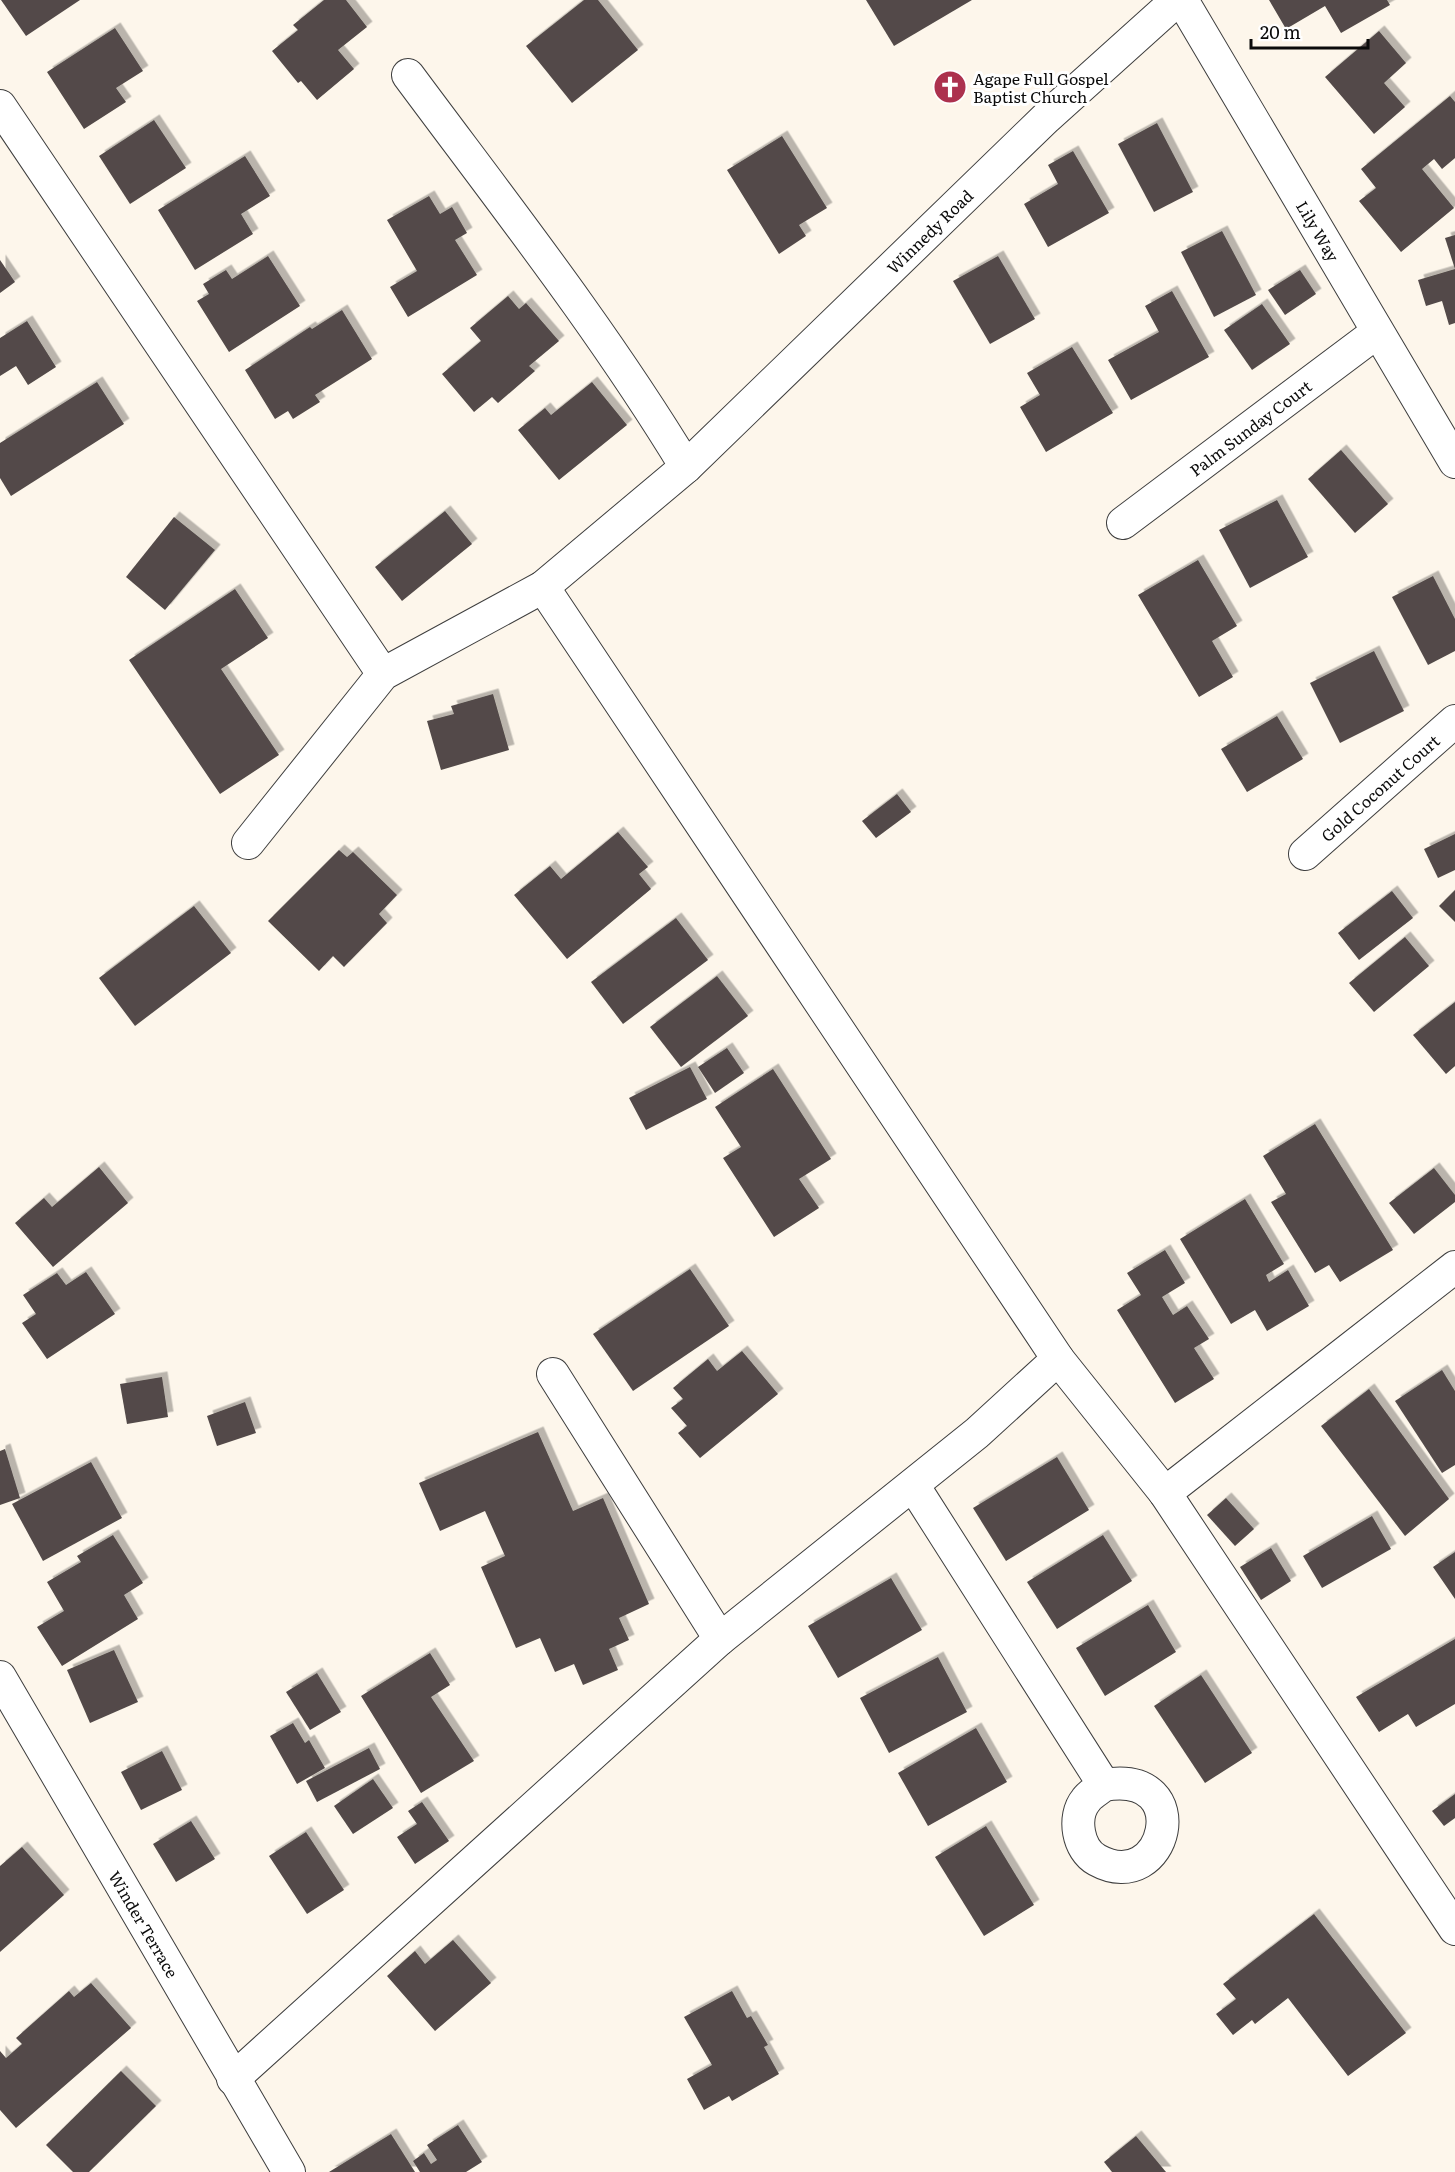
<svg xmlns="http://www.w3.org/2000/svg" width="1455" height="2172" font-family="Literata,serif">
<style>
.building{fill:#524a48;filter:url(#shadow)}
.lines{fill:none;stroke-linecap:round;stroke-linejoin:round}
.minor-casing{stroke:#3e3e3e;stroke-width:34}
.minor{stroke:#fff;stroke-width:32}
.labels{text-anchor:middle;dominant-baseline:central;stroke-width:6;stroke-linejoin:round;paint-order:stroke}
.poi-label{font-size:16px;fill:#0b0b0b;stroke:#fff;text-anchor:start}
.street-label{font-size:16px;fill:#0b0b0b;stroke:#fff}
</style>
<defs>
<filter id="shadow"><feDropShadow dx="5.5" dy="-5.5" stdDeviation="0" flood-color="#0004"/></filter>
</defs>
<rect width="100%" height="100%" fill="#fdf6eb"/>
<g class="building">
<polygon points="1,0 80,0 26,36"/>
<polygon points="324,0 346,0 367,27 338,50 354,69 317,100 301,81 298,83 272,51 298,30 293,25"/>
<polygon points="584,0 598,0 638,50 572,103 526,46"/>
<polygon points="866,0 972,0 894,46"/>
<polygon points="1269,0 1387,0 1390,5 1341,33 1325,6 1286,29"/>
<polygon points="115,28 143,71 116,88 126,102 84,129 47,72"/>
<polygon points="1379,31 1406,63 1384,83 1405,107 1374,134 1325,77"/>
<polygon points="1450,96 1455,102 1455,158 1442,169 1434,159 1422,169 1454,208 1401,252 1359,201 1376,188 1361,169"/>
<polygon points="154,120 186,168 130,204 99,156"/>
<polygon points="1157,123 1193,192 1154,212 1118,144"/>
<polygon points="782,136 827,208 799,225 806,236 779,254 727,170"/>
<polygon points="1073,151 1109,213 1048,247 1024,204 1058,184 1048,165"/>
<polygon points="245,156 270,196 241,214 253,234 195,270 158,210"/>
<polygon points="429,196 440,214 452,207 467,233 455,240 477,275 408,317 390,287 417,271 387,220"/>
<polygon points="1222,231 1256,295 1214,317 1181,252"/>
<polygon points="1455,235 1455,269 1445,238"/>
<polygon points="268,256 300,306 229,352 197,301 209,294 203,284 226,270 232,279"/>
<polygon points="998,256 1035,319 990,344 953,281"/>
<polygon points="0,260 15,282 0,293"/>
<polygon points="1455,269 1455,323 1449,325 1442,301 1426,306 1418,280"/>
<polygon points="1300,270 1316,294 1285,315 1268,290"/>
<polygon points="1172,291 1209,357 1131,400 1108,360 1159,332 1145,306"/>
<polygon points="508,296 519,309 526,303 559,341 529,366 535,371 498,403 492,397 474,412 442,374 481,341 470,328"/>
<polygon points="1262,304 1290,344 1252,370 1224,330"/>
<polygon points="342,310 372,359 315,395 320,402 293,419 288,411 275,419 245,370 310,327 312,329"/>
<polygon points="27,321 56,367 28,385 16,366 0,376 0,338"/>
<polygon points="1072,347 1113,413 1046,452 1020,407 1040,395 1027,373"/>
<polygon points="97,382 124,424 11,496 0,478 0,443"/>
<polygon points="592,382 627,425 559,480 518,430 545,408 551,415"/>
<polygon points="1341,450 1388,504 1355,533 1308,479"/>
<polygon points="1277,500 1308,557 1250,588 1219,530"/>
<polygon points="445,511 472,544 402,601 375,567"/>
<polygon points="174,517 215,550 165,610 126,577"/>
<polygon points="1198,560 1237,626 1212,641 1233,677 1199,697 1138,595"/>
<polygon points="1433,576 1455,619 1455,651 1428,665 1392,597"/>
<polygon points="235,589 268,638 221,669 279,755 220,794 129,660"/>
<polygon points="1374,651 1404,711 1340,743 1310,683"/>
<polygon points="493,694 509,750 441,770 427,721 454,714 451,706"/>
<polygon points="1277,716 1303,759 1247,792 1221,749"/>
<polygon points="897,794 911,812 876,838 862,821"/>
<polygon points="618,832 648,867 639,874 651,889 567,959 514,895 550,866 561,879"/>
<polygon points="1455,834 1455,870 1438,878 1424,849"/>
<polygon points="339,850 347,857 353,852 397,895 379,914 387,923 344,967 333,956 319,971 268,921"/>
<polygon points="1455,890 1455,922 1439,906"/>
<polygon points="1392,891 1413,918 1359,960 1338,933"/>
<polygon points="194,906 231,953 135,1026 99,978"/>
<polygon points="676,918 708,960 623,1024 591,982"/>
<polygon points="1405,937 1429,966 1374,1012 1349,983"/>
<polygon points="717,976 748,1016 681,1067 650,1027"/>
<polygon points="1455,1002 1455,1066 1446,1074 1413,1035"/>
<polygon points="727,1048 744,1073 715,1093 698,1067"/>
<polygon points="690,1067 707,1099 646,1130 629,1098"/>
<polygon points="773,1069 831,1159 799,1179 819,1208 774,1237 723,1158 741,1147 715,1107"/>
<polygon points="1315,1124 1393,1250 1340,1282 1329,1265 1315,1273 1271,1202 1286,1194 1263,1156"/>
<polygon points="99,1167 128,1203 53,1267 15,1223 44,1198 52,1207"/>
<polygon points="1434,1168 1455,1195 1455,1202 1414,1234 1389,1203"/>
<polygon points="1245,1199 1284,1264 1266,1275 1269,1282 1288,1270 1309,1306 1267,1331 1255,1310 1231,1324 1180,1239"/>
<polygon points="1165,1250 1185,1283 1162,1297 1173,1315 1187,1306 1209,1339 1194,1348 1214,1379 1175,1403 1117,1310 1141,1295 1127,1273"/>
<polygon points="690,1269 729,1326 633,1391 593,1334"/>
<polygon points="86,1272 115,1314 47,1359 22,1323 36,1314 23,1295 57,1273 66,1285"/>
<polygon points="742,1351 778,1394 700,1458 678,1433 687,1426 671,1408 683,1399 673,1388 708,1359 717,1371"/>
<polygon points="1442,1370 1455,1391 1455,1465 1442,1473 1395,1401"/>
<polygon points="162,1377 168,1417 127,1424 120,1384"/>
<polygon points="1369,1389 1449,1499 1405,1536 1321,1426"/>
<polygon points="245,1402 256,1433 217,1446 207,1416"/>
<polygon points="538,1432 573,1511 603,1498 649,1604 619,1618 629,1640 609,1649 618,1670 583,1685 574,1664 555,1672 540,1638 516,1648 481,1567 505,1556 485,1511 440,1531 419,1483"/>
<polygon points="5,1449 20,1498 0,1505 0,1451"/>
<polygon points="1057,1457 1089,1510 1006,1561 973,1508"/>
<polygon points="91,1462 122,1518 43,1561 12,1504"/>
<polygon points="1226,1498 1254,1529 1235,1546 1207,1515"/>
<polygon points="1372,1516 1391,1549 1322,1588 1303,1556"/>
<polygon points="113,1535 143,1583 124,1595 138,1619 62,1666 37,1627 64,1611 47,1582 81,1562 77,1556"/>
<polygon points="1103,1535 1132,1581 1057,1629 1027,1582"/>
<polygon points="1271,1548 1291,1581 1261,1600 1240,1567"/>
<polygon points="1455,1552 1455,1599 1433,1567"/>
<polygon points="891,1578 922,1630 838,1678 808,1626"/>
<polygon points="1148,1605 1176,1652 1105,1696 1076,1648"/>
<polygon points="1455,1639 1455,1704 1416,1727 1408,1714 1379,1732 1356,1697"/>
<polygon points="114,1650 138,1702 90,1723 67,1670"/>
<polygon points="430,1653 450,1685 431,1697 474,1761 421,1793 361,1696"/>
<polygon points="938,1657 967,1712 889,1753 860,1698"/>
<polygon points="317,1673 341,1712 310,1730 286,1692"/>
<polygon points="1201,1675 1252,1753 1205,1783 1154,1706"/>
<polygon points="293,1723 305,1743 309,1740 325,1768 297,1784 270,1736"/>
<polygon points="976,1728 1007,1782 928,1826 898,1773"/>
<polygon points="369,1748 380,1769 317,1802 306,1781"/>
<polygon points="162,1751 182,1790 141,1810 121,1772"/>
<polygon points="373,1779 393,1808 353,1834 334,1806"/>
<polygon points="1455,1794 1455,1818 1444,1826 1432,1811"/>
<polygon points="422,1802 449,1841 415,1864 397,1837 417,1824 408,1811"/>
<polygon points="191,1821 215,1859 176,1882 153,1844"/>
<polygon points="986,1826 1034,1905 984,1936 935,1857"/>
<polygon points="306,1832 344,1890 307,1914 269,1856"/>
<polygon points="22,1847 64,1895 0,1952 0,1866"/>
<polygon points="1314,1914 1406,2033 1348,2076 1288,1998 1255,2024 1252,2020 1233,2035 1216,2014 1236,1999 1223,1984"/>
<polygon points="453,1940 491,1983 435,2031 387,1976 415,1951 425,1964"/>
<polygon points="91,1983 131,2028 16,2128 0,2110 0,2051 6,2058 22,2044 16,2038 69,1991 74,1997"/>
<polygon points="732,1991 747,2018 751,2016 768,2045 764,2047 779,2074 732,2101 729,2096 704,2110 687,2079 712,2065 684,2017"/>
<polygon points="121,2071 156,2106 89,2172 73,2172 46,2145"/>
<polygon points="458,2125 482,2162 466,2172 420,2172 413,2161 424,2153 431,2164 437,2160 427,2145"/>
<polygon points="391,2134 415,2172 329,2172"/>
<polygon points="1136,2136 1166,2172 1112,2172 1104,2162"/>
</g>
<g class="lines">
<g class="minor-casing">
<g id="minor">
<path id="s1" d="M1182,0L1455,462"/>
<path d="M408,75C503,203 603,330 686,467"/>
<polyline points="0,106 383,674"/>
<path id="s2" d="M1123,523L1376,333"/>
<path id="s3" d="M248,843L383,674L543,587L686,467L1046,118L1177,0"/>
<path id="s4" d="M1305,854L1455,721"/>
<polyline points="1058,1359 1165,1493 1455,1929"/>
<polyline points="553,1374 720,1639"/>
<path d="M913,1485L1104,1785C1198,1769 1166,1898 1097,1860C1078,1850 1072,1817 1086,1800C1090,1794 1098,1790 1104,1785"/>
<polyline points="1165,1493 1455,1267"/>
<path id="s5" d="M0,1677L289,2172"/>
<polyline points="233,2079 720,1639 977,1433 1058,1359 543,587"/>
</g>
</g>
<use href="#minor" class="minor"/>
</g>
<defs>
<g id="church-disc" transform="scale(1.725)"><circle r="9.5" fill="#ac314e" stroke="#fff"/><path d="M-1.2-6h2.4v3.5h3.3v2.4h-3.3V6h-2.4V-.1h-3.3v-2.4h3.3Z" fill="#fff"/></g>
</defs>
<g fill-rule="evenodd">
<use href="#church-disc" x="950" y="87"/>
</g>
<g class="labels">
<g class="poi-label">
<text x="973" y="78">Agape Full Gospel<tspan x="973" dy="18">Baptist Church</tspan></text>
</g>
<g class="street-label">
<text stroke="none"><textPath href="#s3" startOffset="924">Winnedy Road</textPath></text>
<text stroke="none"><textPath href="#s1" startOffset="268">Lily Way</textPath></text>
<text stroke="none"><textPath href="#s2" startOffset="159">Palm Sunday Court</textPath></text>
<text stroke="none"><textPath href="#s4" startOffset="100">Gold Coconut Court</textPath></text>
<text stroke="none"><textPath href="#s5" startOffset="286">Winder Terrace</textPath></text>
</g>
</g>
<path d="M1251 39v9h117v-9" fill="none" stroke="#0b0b0b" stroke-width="3"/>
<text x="1260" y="39" font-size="18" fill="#0b0b0b" stroke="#ffffff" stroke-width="4.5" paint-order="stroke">20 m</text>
</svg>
